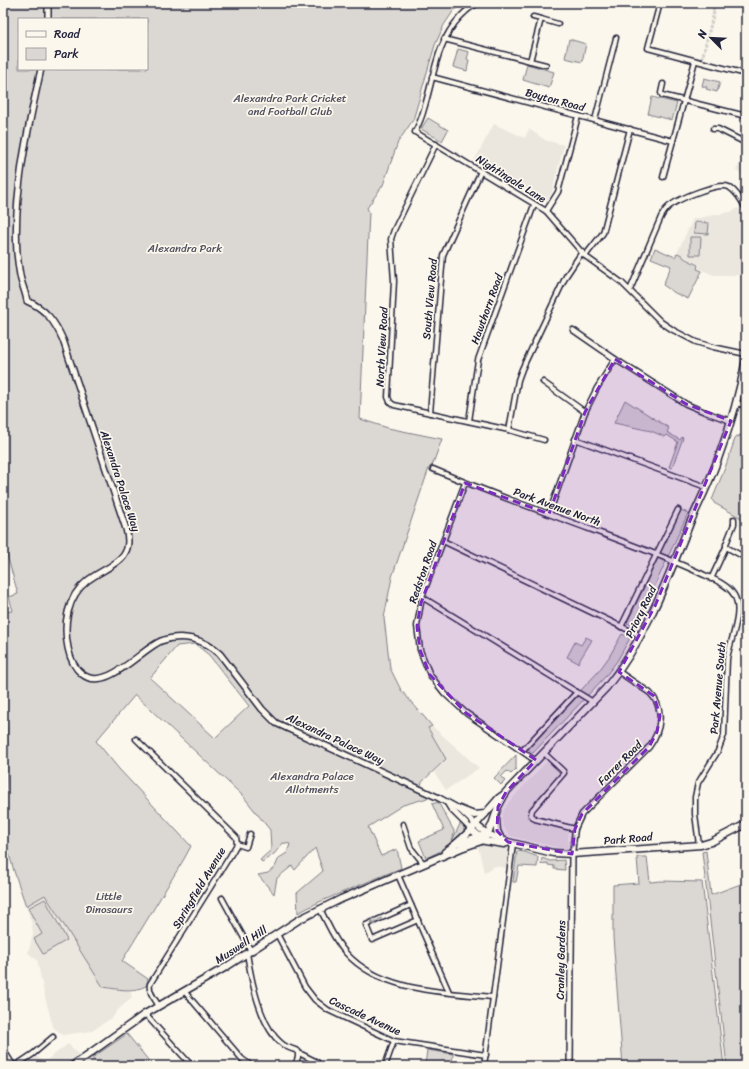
<svg xmlns="http://www.w3.org/2000/svg" width="749" height="1069" font-family="Sriracha,sans-serif">
<style>
.built{fill:#ebe7df}
.green{fill:#dbd8d3;stroke:#7e7d87;fill-rule:evenodd}
.lines{fill:none;stroke-linecap:round;stroke-linejoin:round}
.pedestrian-tunnel{stroke:#d0ccc9;stroke-width:3;stroke-dasharray:3 1.5;stroke-linecap:butt}
.minor-casing{stroke:#22223b;stroke-width:7}
.tertiary-casing{stroke:#22223b;stroke-width:8}
.primary-casing{stroke:#22223b;stroke-width:9}
.minor{stroke:#fbf7ec;stroke-width:4}
.tertiary{stroke:#fbf7ec;stroke-width:5}
.primary{stroke:#fbf7ec;stroke-width:6}
.oneway{stroke:#99979c}
.marked{fill:#7b2cbf;fill-opacity:0.2;stroke:#7b2cbf;stroke-width:3;stroke-dasharray:8 5;stroke-linejoin:round}
.labels{text-anchor:middle;dominant-baseline:central;stroke-width:3.5;stroke-linejoin:round;paint-order:stroke}
.park-label{font-size:11px;fill:#505061;stroke:#fbf7ec}
.street-label{font-size:11px;fill:#22223b;stroke:#fbf7ec}
</style>
<rect width="100%" height="100%" fill="#fbf7ec"/>
<filter id="ink" filterUnits="userSpaceOnUse"><feTurbulence type="fractalNoise" baseFrequency=".025" numOctaves="2"/><feDisplacementMap in="SourceGraphic" scale="8" xChannelSelector="R" yChannelSelector="G"/><feConvolveMatrix kernelMatrix="1 2 1 2 8 2 1 2 1" color-interpolation-filters="sRGB"/></filter>
<g filter="url(#ink)">
<g class="built">
<polygon points="494,124 525,138 529,129 545,140 564,145 552,192 547,200 542,202 474,161"/>
<polygon points="746,150 746,176 736,171"/>
<polygon points="739,208 746,221 746,261 741,275 713,275 698,268 700,265 677,253 693,219 730,212"/>
<polygon points="432,726 479,768 446,790 434,772 446,759 428,728"/>
<polygon points="549,759 561,772 561,775 532,808 529,813 529,817 534,822 568,830 568,849 560,848 511,836 508,833 503,826 502,819 504,810 509,802"/>
<polygon points="485,845 510,848 507,868 495,866 484,873 478,846"/>
<polygon points="45,894 103,987 130,991 132,997 117,1011 113,1017 92,1031 63,1035 53,1027 44,993 37,960 28,953 33,934 32,925 26,906"/>
<polygon points="68,1044 83,1058 88,1054 100,1066 15,1066 33,1054 44,1062"/>
</g>
<g class="green">
<path d="M3,3H464L454,10L444,25L435,45L413,120L398,142L383,185L367,208L369,212L360,419L388,428L442,439L432,466L429,468L392,577L384,618L390,668L401,690L432,726L428,728L446,759L422,782L419,792L431,797L403,805L368,827L381,856L397,849L401,868L319,902L298,913L297,893L323,871L315,848L295,870L292,866L277,878L274,894L258,875L268,873L275,867L279,858L287,853L290,844L283,843L274,854L262,862L260,860L271,850L270,830L243,796L135,695L96,741L119,769L191,846L184,859L122,961L148,979L146,986C132,993 118,989 103,987L45,895L26,906L14,871L7,847L4,824L8,745L6,717V692L3,670V612L13,611L9,597L18,594L7,555L6,541L3,542ZM19,19H147V69H19ZM195,644L209,655L249,706L215,738L150,678L177,646Z"/>
<polygon points="569,39 586,44 582,62 565,58"/>
<polygon points="458,49 469,52 467,59 469,60 467,71 453,67"/>
<polygon points="527,64 554,72 549,88 523,80"/>
<polygon points="704,78 720,82 717,92 706,89 707,87 702,86"/>
<polygon points="652,97 677,103 672,120 648,114"/>
<polygon points="428,118 448,130 442,141 421,129"/>
<polygon points="695,222 709,223 708,234 694,233"/>
<polygon points="690,237 701,237 700,255 690,255"/>
<path d="M655,248L675,257L677,253C680,254 683,255 684,258L698,265L697,269L702,271L688,299L675,293L663,285L671,266L651,258Z"/>
<polygon points="625,400 669,428 667,432 680,440 682,437 683,438 672,468 669,467 678,442 667,435 665,437 651,431 614,423"/>
<polygon points="739,435 746,437 746,525 741,518 714,503 714,502 712,500 725,468 736,436 739,437"/>
<polygon points="681,510 688,513 636,627 627,623"/>
<polygon points="622,634 630,638 617,661 605,677 533,753 527,748 598,672 609,657"/>
<polygon points="586,637 592,640 578,663 567,657 575,642 581,645"/>
<polygon points="516,755 516,769 511,774 507,771 501,777 505,781 501,785 494,778"/>
<path d="M438,802L454,831C454,847 438,852 426,858L419,841L444,830L432,804Z"/>
<polygon points="461,822 464,826 464,833 450,845"/>
<polygon points="517,851 525,852 538,857 537,867 519,866 516,882 513,882"/>
<polygon points="706,851 711,895 746,882 746,1066 727,1066 702,852"/>
<polygon points="637,857 647,857 650,882 661,881 702,882 724,1066 623,1066 613,937 613,885 639,883"/>
<polygon points="542,858 550,861 564,860 565,870 554,869 554,866 548,865 548,863 541,864"/>
<polygon points="45,899 67,940 43,954 34,939 42,934 28,908"/>
<polygon points="127,1034 153,1066 100,1066 92,1058"/>
<polygon points="427,1050 453,1054 452,1066 421,1066 425,1065"/>
</g>
<g class="lines">
<polyline class="pedestrian-tunnel" points="701,63 714,12 713,3"/>
<g class="minor-casing">
<g id="minor">
<path d="M480,3C471,6 466,11 460,17C436,43 434,77 424,109C422,117 419,124 415,132L546,211L585,256L621,282L661,322L673,330L696,342L713,347L746,354"/>
<polyline points="660,3 648,48 746,74"/>
<polyline points="533,17 541,19"/>
<polyline points="444,39 546,65"/>
<polyline points="530,61 541,19 558,24"/>
<polyline points="432,77 673,141"/>
<polyline points="663,84 661,93 662,95 746,116"/>
<polyline points="595,120 616,38"/>
<polyline points="713,129 718,129 746,143"/>
<polyline points="436,144 394,230 391,239 394,281 388,397 390,402 394,405 509,430 544,440"/>
<polyline points="663,177 695,61"/>
<polyline points="546,211 558,192 578,116"/>
<polyline points="585,256 603,233 630,129"/>
<path d="M630,290L661,217C664,212 666,208 671,205C681,198 718,182 729,187C737,192 742,201 746,209"/>
<polyline points="573,330 615,359 686,404 705,412 731,421"/>
<polyline points="543,382 585,412"/>
<polyline points="737,403 746,406"/>
<polyline points="430,413 443,255 481,171"/>
<polyline points="469,421 478,360 534,205"/>
<polyline points="509,430 518,380 522,369 566,276 582,252"/>
<polyline points="575,439 706,487"/>
<path d="M433,469C471,485 510,500 549,514C599,533 650,550 698,572C710,578 727,583 734,595C744,612 730,640 727,659L724,735L718,751L698,783L695,797V814L699,845"/>
<polyline points="465,483 422,597 417,626 420,650 430,675 445,694 466,713 536,761"/>
<polyline points="549,514 585,412 597,388 615,359"/>
<polyline points="443,541 641,636"/>
<polyline points="726,547 746,558"/>
<polyline points="711,579 726,547 726,544 734,524 734,519"/>
<polyline points="422,597 593,702"/>
<polyline points="621,627 678,510"/>
<path d="M136,739L236,837L237,844L230,856L150,984C148,992 155,999 159,1006"/>
<polyline points="522,751 577,692"/>
<polyline points="544,753 563,771 564,773 532,810 531,815 535,819 575,829"/>
<polyline points="403,824 411,848 424,864"/>
<polyline points="237,844 246,847 250,834"/>
<path d="M572,854L575,829L582,814L649,747C661,731 665,708 650,693L619,672"/>
<polyline points="398,875 449,992"/>
<polyline points="222,898 251,951"/>
<polyline points="411,905 366,925 372,940 418,920"/>
<path d="M320,909C328,924 334,940 346,953C381,992 445,992 493,997"/>
<polyline points="277,934 305,987 315,1000 328,1010 394,1041 486,1055"/>
<path d="M247,953C251,979 260,1026 281,1043C285,1047 292,1049 298,1051V1057L295,1066"/>
<polyline points="184,991 242,1059 252,1066"/>
<polyline points="145,1014 192,1066"/>
<polyline points="299,1053 317,1062 315,1066"/>
<polyline points="15,1066 33,1054 53,1037"/>
<polyline points="385,1066 394,1041"/>
<polyline points="484,1066 513,844"/>
</g>
</g>
<g class="tertiary-casing">
<g id="tertiary">
<polyline points="48,3 48,19"/>
<path d="M41,69C28,128 13,193 17,253C18,262 19,272 21,280C23,287 26,294 27,301C46,309 55,322 63,340L126,529C136,562 107,565 87,581C67,597 63,624 68,648C70,658 73,667 82,674C106,693 140,650 161,641C182,633 204,639 220,654L262,709L276,723L439,798L459,809L476,825"/>
<polyline points="448,804 451,809 472,830"/>
<polyline points="3,1050 13,1066"/>
<polyline points="570,1066 572,854"/>
</g>
</g>
<g class="primary-casing">
<g id="primary">
<polyline points="459,809 474,815 485,814"/>
<polyline points="496,819 497,831 501,839"/>
<polyline points="476,825 487,834 508,842 553,853 572,854 701,845 711,842 746,824"/>
<polyline points="472,830 485,841 504,844 507,843"/>
<polyline points="458,843 482,836"/>
<path d="M445,852C467,837 482,817 499,798L506,793"/>
<path d="M72,1066L145,1014L226,967L300,919L341,899L461,848L484,840L492,825L498,807L506,792L606,688C645,640 667,580 690,523C700,501 711,479 719,456C731,424 740,392 746,359"/>
</g>
</g>
<use href="#minor" class="minor"/>
<use href="#tertiary" class="tertiary"/>
<use href="#primary" class="primary"/>
</g>
<defs><path id="oneway-shaft" d="M-6 0H5M1.5-3L5.5 0L1.5 3" fill="none" stroke-width="1.6" stroke-linecap="round" stroke-linejoin="round"/></defs>
<g class="oneway">
<use href="#oneway-shaft" transform="translate(573 841) rotate(96)"/>
<use href="#oneway-shaft" transform="translate(376 921) rotate(155)"/>
</g>
</g>
<path class="marked" d="M615,359L686,404L731,421L655,606L619,672L654,696L660,716L657,732L649,747L582,814L575,829L572,854L508,842L497,831L498,807L506,792L536,760L466,713L430,675L420,650L417,626L421,603L465,483L549,514L585,412Z"/>
<g class="labels">
<g class="park-label">
<text x="290" y="98">Alexandra Park Cricket<tspan x="290" dy="13">and Football Club</tspan></text>
<text x="185" y="248">Alexandra Park</text>
<text x="312" y="776">Alexandra Palace<tspan x="312" dy="13">Allotments</tspan></text>
<text x="109" y="896">Little<tspan x="109" dy="13">Dinosaurs</tspan></text>
</g>
<g class="street-label">
<text transform="translate(555 100) rotate(15)">Boyton Road</text>
<text transform="translate(511 179) rotate(32)">Nightingale Lane</text>
<text transform="translate(430 299) rotate(-85)">South View Road</text>
<text transform="translate(487 309) rotate(-70)">Hawthorn Road</text>
<text transform="translate(382 347) rotate(-87)">North View Road</text>
<text transform="translate(120 481) rotate(72)">Alexandra Palace Way</text>
<text transform="translate(557 507) rotate(20)">Park Avenue North</text>
<text transform="translate(423 572) rotate(-71)">Redston Road</text>
<text transform="translate(641 612) rotate(-64)">Priory Road</text>
<text transform="translate(718 688) rotate(-85)">Park Avenue South</text>
<text transform="translate(335 739) rotate(25)">Alexandra Palace Way</text>
<text transform="translate(620 763) rotate(-45)">Farrer Road</text>
<text transform="translate(628 839) rotate(-5)">Park Road</text>
<text transform="translate(199 888) rotate(-59)">Springfield Avenue</text>
<text transform="translate(241 945) rotate(-33)">Muswell Hill</text>
<text transform="translate(561 960) rotate(-89)">Cranley Gardens</text>
<text transform="translate(365 1016) rotate(25)">Cascade Avenue</text>
</g>
</g>
<rect width="749" height="1069" fill="none" stroke="#fbf7ec" stroke-width="16"/>
<rect x="8" y="8" width="733" height="1053" fill="none" stroke="#22223b" stroke-width="1.5" filter="url(#ink)"/>
<rect x="18" y="18" width="130" height="52" fill="#fbf7ec" stroke="#a4a2a5"/>
<rect x="26" y="31" width="20" height="6" fill="#fbf7ec" stroke="#a4a2a5"/>
<text x="54" y="38" font-size="12" fill="#22223b">Road</text>
<rect x="26" y="48" width="20" height="12" fill="#dbd8d3" stroke="#a4a2a5"/>
<text x="54" y="58" font-size="12" fill="#22223b">Park</text>
<g transform="translate(711 38) rotate(294)" stroke="#fbf7ec" stroke-width="3" paint-order="stroke">
<path d="M0-3L7 15L0 10L-7 15Z" fill="#22223b"/>
<text y="-6" font-size="11" font-weight="bold" text-anchor="middle" fill="#22223b">N</text>
</g>
</svg>
